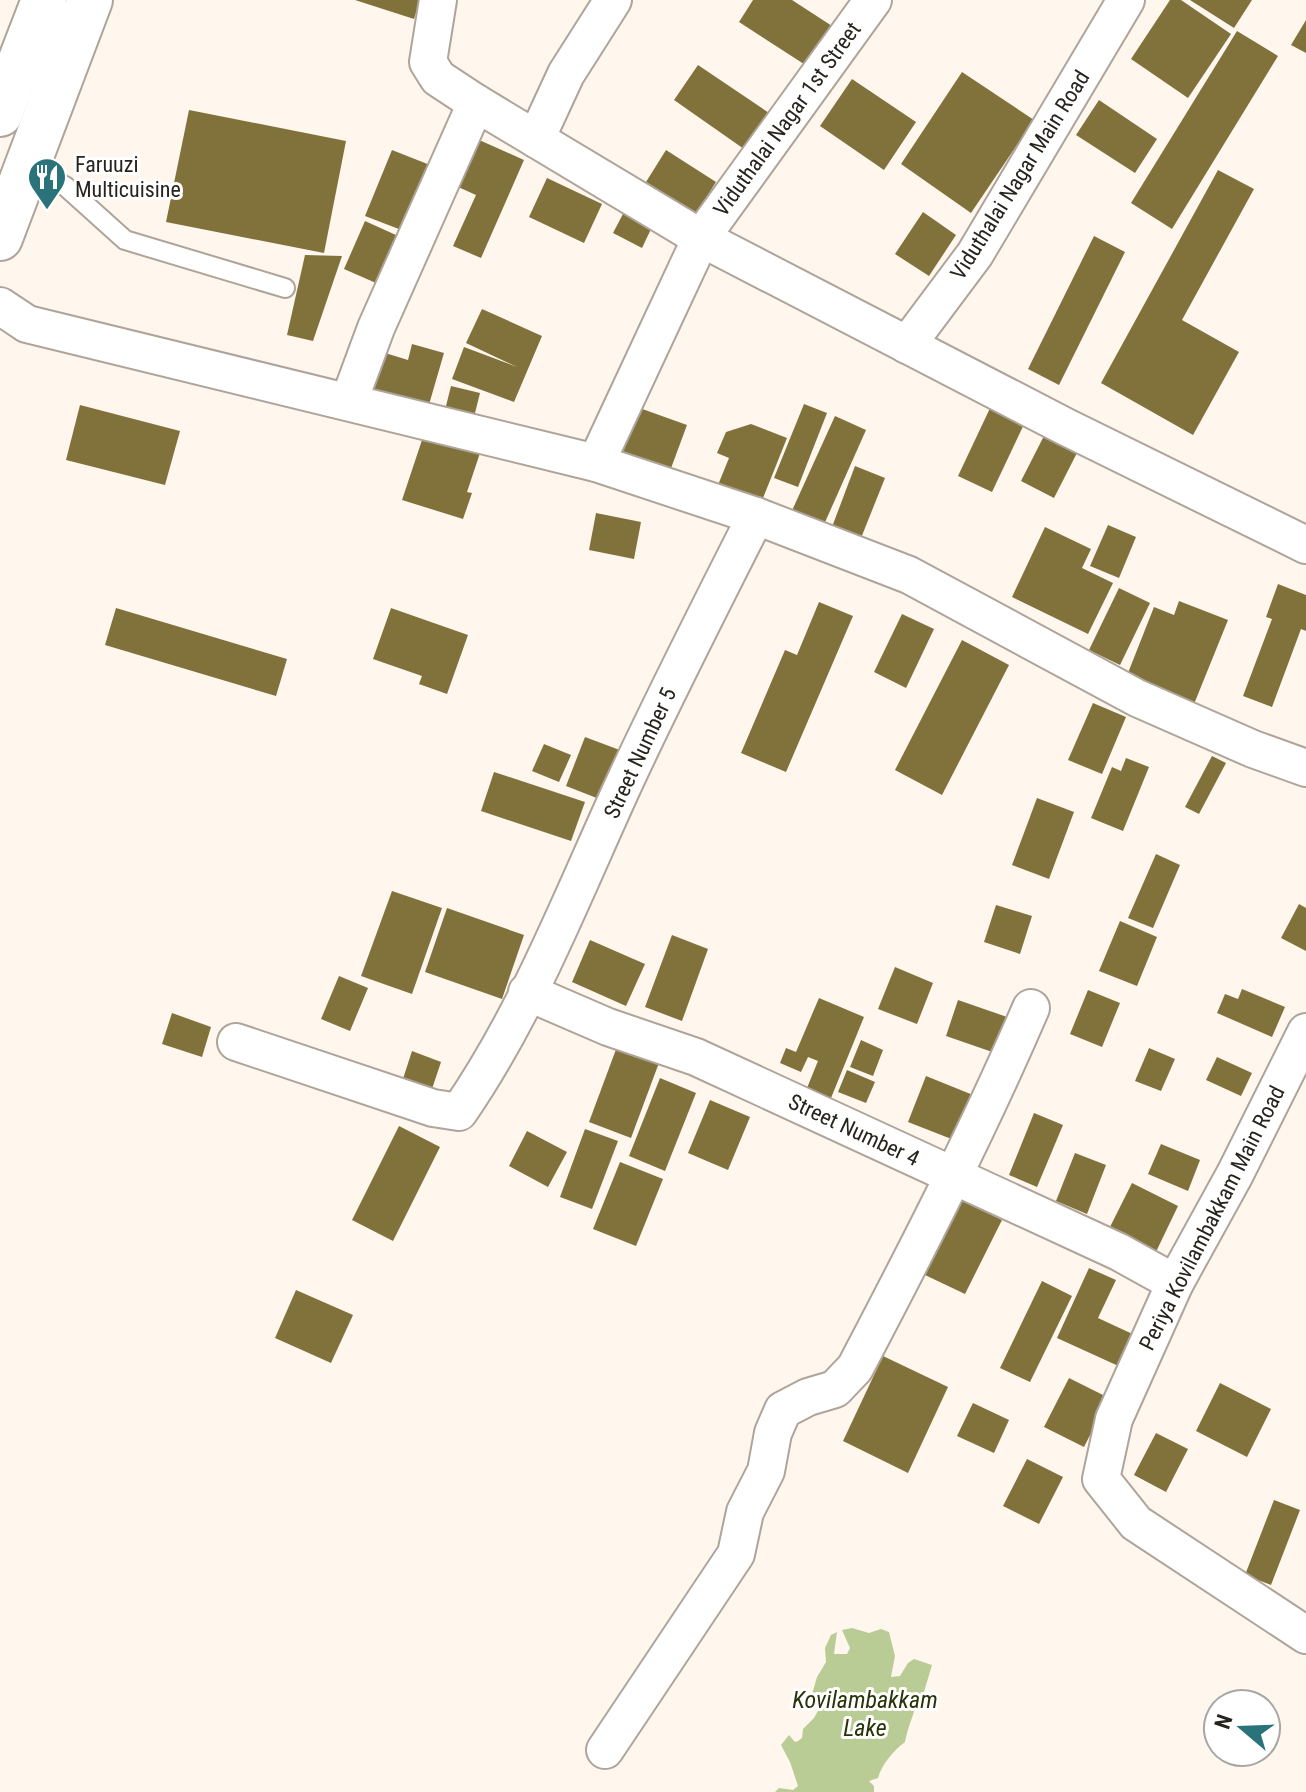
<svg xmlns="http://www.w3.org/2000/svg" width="1306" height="1792" font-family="'Roboto Condensed',sans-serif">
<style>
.water{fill:#bacc95}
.building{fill:#81723c}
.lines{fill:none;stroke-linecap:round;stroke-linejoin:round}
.lane-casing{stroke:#aea49a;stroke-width:22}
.street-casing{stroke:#aea49a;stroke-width:40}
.primary-casing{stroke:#aea49a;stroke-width:48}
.lane{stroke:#fff;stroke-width:18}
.street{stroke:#fff;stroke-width:36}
.primary{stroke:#fff;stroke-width:44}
.labels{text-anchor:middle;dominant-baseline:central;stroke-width:6;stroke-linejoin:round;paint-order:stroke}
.street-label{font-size:22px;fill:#27231f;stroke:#fff}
.poi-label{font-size:22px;fill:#27231f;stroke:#fff;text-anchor:start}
.water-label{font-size:24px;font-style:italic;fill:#293309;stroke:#fff}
</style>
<rect width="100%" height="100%" fill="#fff6ee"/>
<path class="water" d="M852,1628L869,1633L881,1629L889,1632L895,1656L891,1677L900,1676L908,1663L914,1659L932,1665L924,1692L919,1696C915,1711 908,1726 905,1742C893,1751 882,1764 878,1778L869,1781L874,1786V1792H775L779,1788L793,1790L798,1786L790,1762L781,1745L789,1735L795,1742L798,1741L802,1738L803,1729L814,1718L820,1707L812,1694L817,1677L826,1662L825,1648L831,1635L837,1632L834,1654H847L850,1648L842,1630Z"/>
<g class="building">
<polygon points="355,0 420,0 414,19"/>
<polygon points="753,0 792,0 832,26 807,66 739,22"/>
<polygon points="1170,0 1181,0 1231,34 1188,98 1131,59"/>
<polygon points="1190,0 1252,0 1234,28"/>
<polygon points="1306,20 1306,53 1291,45"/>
<polygon points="1237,31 1278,56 1172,229 1131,203"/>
<polygon points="698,65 769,113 744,149 674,100"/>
<polygon points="962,72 1034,120 971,213 901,164"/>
<polygon points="852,79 916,122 884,170 820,126"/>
<polygon points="1099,100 1157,139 1135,173 1076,135"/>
<polygon points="189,110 346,141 324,253 166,222"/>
<polygon points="468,135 524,160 481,258 453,246 476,195 447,182"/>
<polygon points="392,150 430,165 404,231 365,216"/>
<polygon points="666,150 716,182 696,214 646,182"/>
<polygon points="1218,170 1254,189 1182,320 1239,352 1193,435 1101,383"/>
<polygon points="547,178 602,204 584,243 529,217"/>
<polygon points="624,212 652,227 642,248 613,233"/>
<polygon points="923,212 956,235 929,276 895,254"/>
<polygon points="365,221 407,240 385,287 344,269"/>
<polygon points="1094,236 1125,252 1059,385 1028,369"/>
<polygon points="305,255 342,256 313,341 287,335"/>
<polygon points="482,309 542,336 514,402 452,379 464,347 517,367 466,343"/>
<polygon points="412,344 444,353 428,408 360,389 372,349 408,360"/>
<polygon points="451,386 480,393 473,421 444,414"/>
<polygon points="804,404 827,413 798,487 774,478"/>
<polygon points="992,404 1026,420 992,492 958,476"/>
<polygon points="80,405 180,431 165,485 66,460"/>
<polygon points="634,406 687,425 670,471 618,453"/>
<polygon points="835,416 866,430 822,529 790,515"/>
<polygon points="751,424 787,438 761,503 718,485 729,458 717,453 726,432"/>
<polygon points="1047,430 1080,447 1054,498 1021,481"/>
<polygon points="424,434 480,453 467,492 472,493 463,519 402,500"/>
<polygon points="855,466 885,478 861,538 832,527"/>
<polygon points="596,513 641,522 634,559 589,550"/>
<polygon points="1108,525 1136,537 1119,578 1090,566"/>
<polygon points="1045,527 1091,549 1082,568 1113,583 1088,634 1012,597"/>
<polygon points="1278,584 1306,595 1306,631 1301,629 1272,707 1243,696 1272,619 1266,617"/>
<polygon points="1119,588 1150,603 1120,665 1089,650"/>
<polygon points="1179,601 1228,620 1190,714 1126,678 1154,607 1174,615"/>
<polygon points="819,602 853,616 786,772 741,753 785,650 797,655"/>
<polygon points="116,608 287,659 276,696 105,645"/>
<polygon points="391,608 468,635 447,694 419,684 422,676 373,659"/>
<polygon points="902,614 934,629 906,688 874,672"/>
<polygon points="962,640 1009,665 942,795 895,770"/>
<polygon points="1093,703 1126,717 1102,774 1068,760"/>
<polygon points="585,737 625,752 607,802 566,786"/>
<polygon points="544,744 571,755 559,782 532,771"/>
<polygon points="1212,756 1226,763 1199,814 1185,807"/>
<polygon points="1126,758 1149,767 1123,831 1091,818 1112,767 1121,771"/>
<polygon points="494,772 585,802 571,841 481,811"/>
<polygon points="1037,798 1074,812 1049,879 1012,865"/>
<polygon points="1156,854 1180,865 1153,928 1128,918"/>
<polygon points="392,891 442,908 412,994 361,976"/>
<polygon points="1299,904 1306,908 1306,951 1281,938"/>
<polygon points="996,905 1032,916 1020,954 984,942"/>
<polygon points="447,908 524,935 502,999 425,972"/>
<polygon points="1120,921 1157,937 1137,986 1099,971"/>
<polygon points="672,935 708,949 682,1021 645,1007"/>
<polygon points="590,940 645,964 626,1006 572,982"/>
<polygon points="895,967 933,983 917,1024 878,1009"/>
<polygon points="339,976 368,988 350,1031 321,1019"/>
<polygon points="1242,989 1285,1007 1272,1037 1217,1013 1225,994 1238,999"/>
<polygon points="1088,990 1120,1003 1102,1047 1070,1034"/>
<polygon points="819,998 864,1017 831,1098 807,1088 818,1061 808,1057 801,1072 780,1063 786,1048 796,1052"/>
<polygon points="958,1000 1010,1018 998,1054 946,1036"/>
<polygon points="172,1013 211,1027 202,1057 162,1044"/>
<polygon points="621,1036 663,1052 631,1138 589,1122"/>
<polygon points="861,1040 883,1050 873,1076 850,1067"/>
<polygon points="1149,1048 1175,1059 1161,1091 1135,1081"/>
<polygon points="412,1051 441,1062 430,1095 401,1085"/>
<polygon points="1217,1057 1252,1073 1241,1096 1206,1080"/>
<polygon points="847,1070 875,1082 866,1103 838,1092"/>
<polygon points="926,1076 973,1095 954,1140 908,1122"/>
<polygon points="660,1078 696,1093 665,1171 629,1156"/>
<polygon points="710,1100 750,1117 728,1170 688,1153"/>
<polygon points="1034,1113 1063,1125 1037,1187 1009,1175"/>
<polygon points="399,1126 440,1147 393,1241 352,1220"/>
<polygon points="585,1129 618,1141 592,1209 560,1197"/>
<polygon points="527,1131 567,1152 548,1187 509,1166"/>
<polygon points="1161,1144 1200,1160 1188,1191 1148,1174"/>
<polygon points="1075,1153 1106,1165 1087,1214 1056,1201"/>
<polygon points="620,1162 663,1179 636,1246 593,1229"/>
<polygon points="1132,1183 1178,1206 1154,1256 1107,1233"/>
<polygon points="962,1201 1002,1220 965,1294 925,1275"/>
<polygon points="1089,1268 1116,1280 1098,1318 1139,1337 1125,1369 1057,1338"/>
<polygon points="1042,1281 1072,1296 1030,1382 1000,1368"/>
<polygon points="296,1290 353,1315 331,1363 275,1338"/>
<polygon points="883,1356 948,1387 908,1473 843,1441"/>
<polygon points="1069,1378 1109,1398 1084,1447 1044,1427"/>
<polygon points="1220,1383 1271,1409 1247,1457 1196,1431"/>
<polygon points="973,1403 1009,1420 994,1453 957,1436"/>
<polygon points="1156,1433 1188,1449 1166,1492 1134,1475"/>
<polygon points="1027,1459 1063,1477 1039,1524 1003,1506"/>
<polygon points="1274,1500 1300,1510 1271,1585 1245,1575"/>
</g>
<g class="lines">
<g class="lane-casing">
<polyline id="lane" points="26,168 65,186 125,240 285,288"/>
</g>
<g class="street-casing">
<g id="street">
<polyline points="438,0 428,62 438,78 476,103 701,238 1066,427 1306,545"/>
<polyline points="536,139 566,74 613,0"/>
<polyline points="0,306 27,324 596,463 756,516 909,575 1137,698 1253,749 1306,768"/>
<polyline points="907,345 975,254 1126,0"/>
<polyline points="349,401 376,328 476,103"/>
<polyline points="596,463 701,238 873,0"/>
<polyline points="527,992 608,1027 696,1057 1119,1252 1175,1283"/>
<polyline points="1306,1032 1235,1174 1175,1283 1114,1419 1101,1479 1136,1523 1306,1635"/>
<path d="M236,1042L433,1108L459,1112C530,1009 575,889 627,777C668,689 712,603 756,516"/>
<path d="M605,1750L736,1554L745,1512L766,1471L773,1433L783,1410L808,1397L835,1389L855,1368C917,1250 978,1131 1031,1008"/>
</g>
</g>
<g class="primary-casing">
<g id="primary">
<polyline points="0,114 44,0"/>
<polyline points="0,238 90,0"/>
</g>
</g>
<use href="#lane" class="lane"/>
<use href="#street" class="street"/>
<use href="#primary" class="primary"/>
</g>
<defs>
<g id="restaurant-pin" transform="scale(2)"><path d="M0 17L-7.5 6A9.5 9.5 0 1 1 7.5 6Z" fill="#2a737b" stroke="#fff"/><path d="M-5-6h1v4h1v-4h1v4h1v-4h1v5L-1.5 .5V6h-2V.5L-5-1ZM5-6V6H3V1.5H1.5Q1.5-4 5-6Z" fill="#fff"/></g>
</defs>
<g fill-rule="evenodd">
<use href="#restaurant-pin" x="47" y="177"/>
</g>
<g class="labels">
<g class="street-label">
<text transform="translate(787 119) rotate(-54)">Viduthalai Nagar 1st Street</text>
<text transform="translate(1020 175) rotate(-58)">Viduthalai Nagar Main Road</text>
<text transform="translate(640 753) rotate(-65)">Street Number 5</text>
<text transform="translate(854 1130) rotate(25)">Street Number 4</text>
<text transform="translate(1212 1218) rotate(-63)">Periya Kovilambakkam Main Road</text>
</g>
<g class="poi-label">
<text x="75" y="164">Faruuzi<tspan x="75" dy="25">Multicuisine</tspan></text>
</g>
<g class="water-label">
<text x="865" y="1700">Kovilambakkam<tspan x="865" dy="28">Lake</tspan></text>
</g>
</g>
<g transform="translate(1242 1728) rotate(289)"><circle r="38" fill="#ffffff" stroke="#a9a7a5" stroke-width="2"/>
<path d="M0-6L14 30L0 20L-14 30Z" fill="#2a737b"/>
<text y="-12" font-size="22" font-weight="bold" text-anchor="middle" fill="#27231f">N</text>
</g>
</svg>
